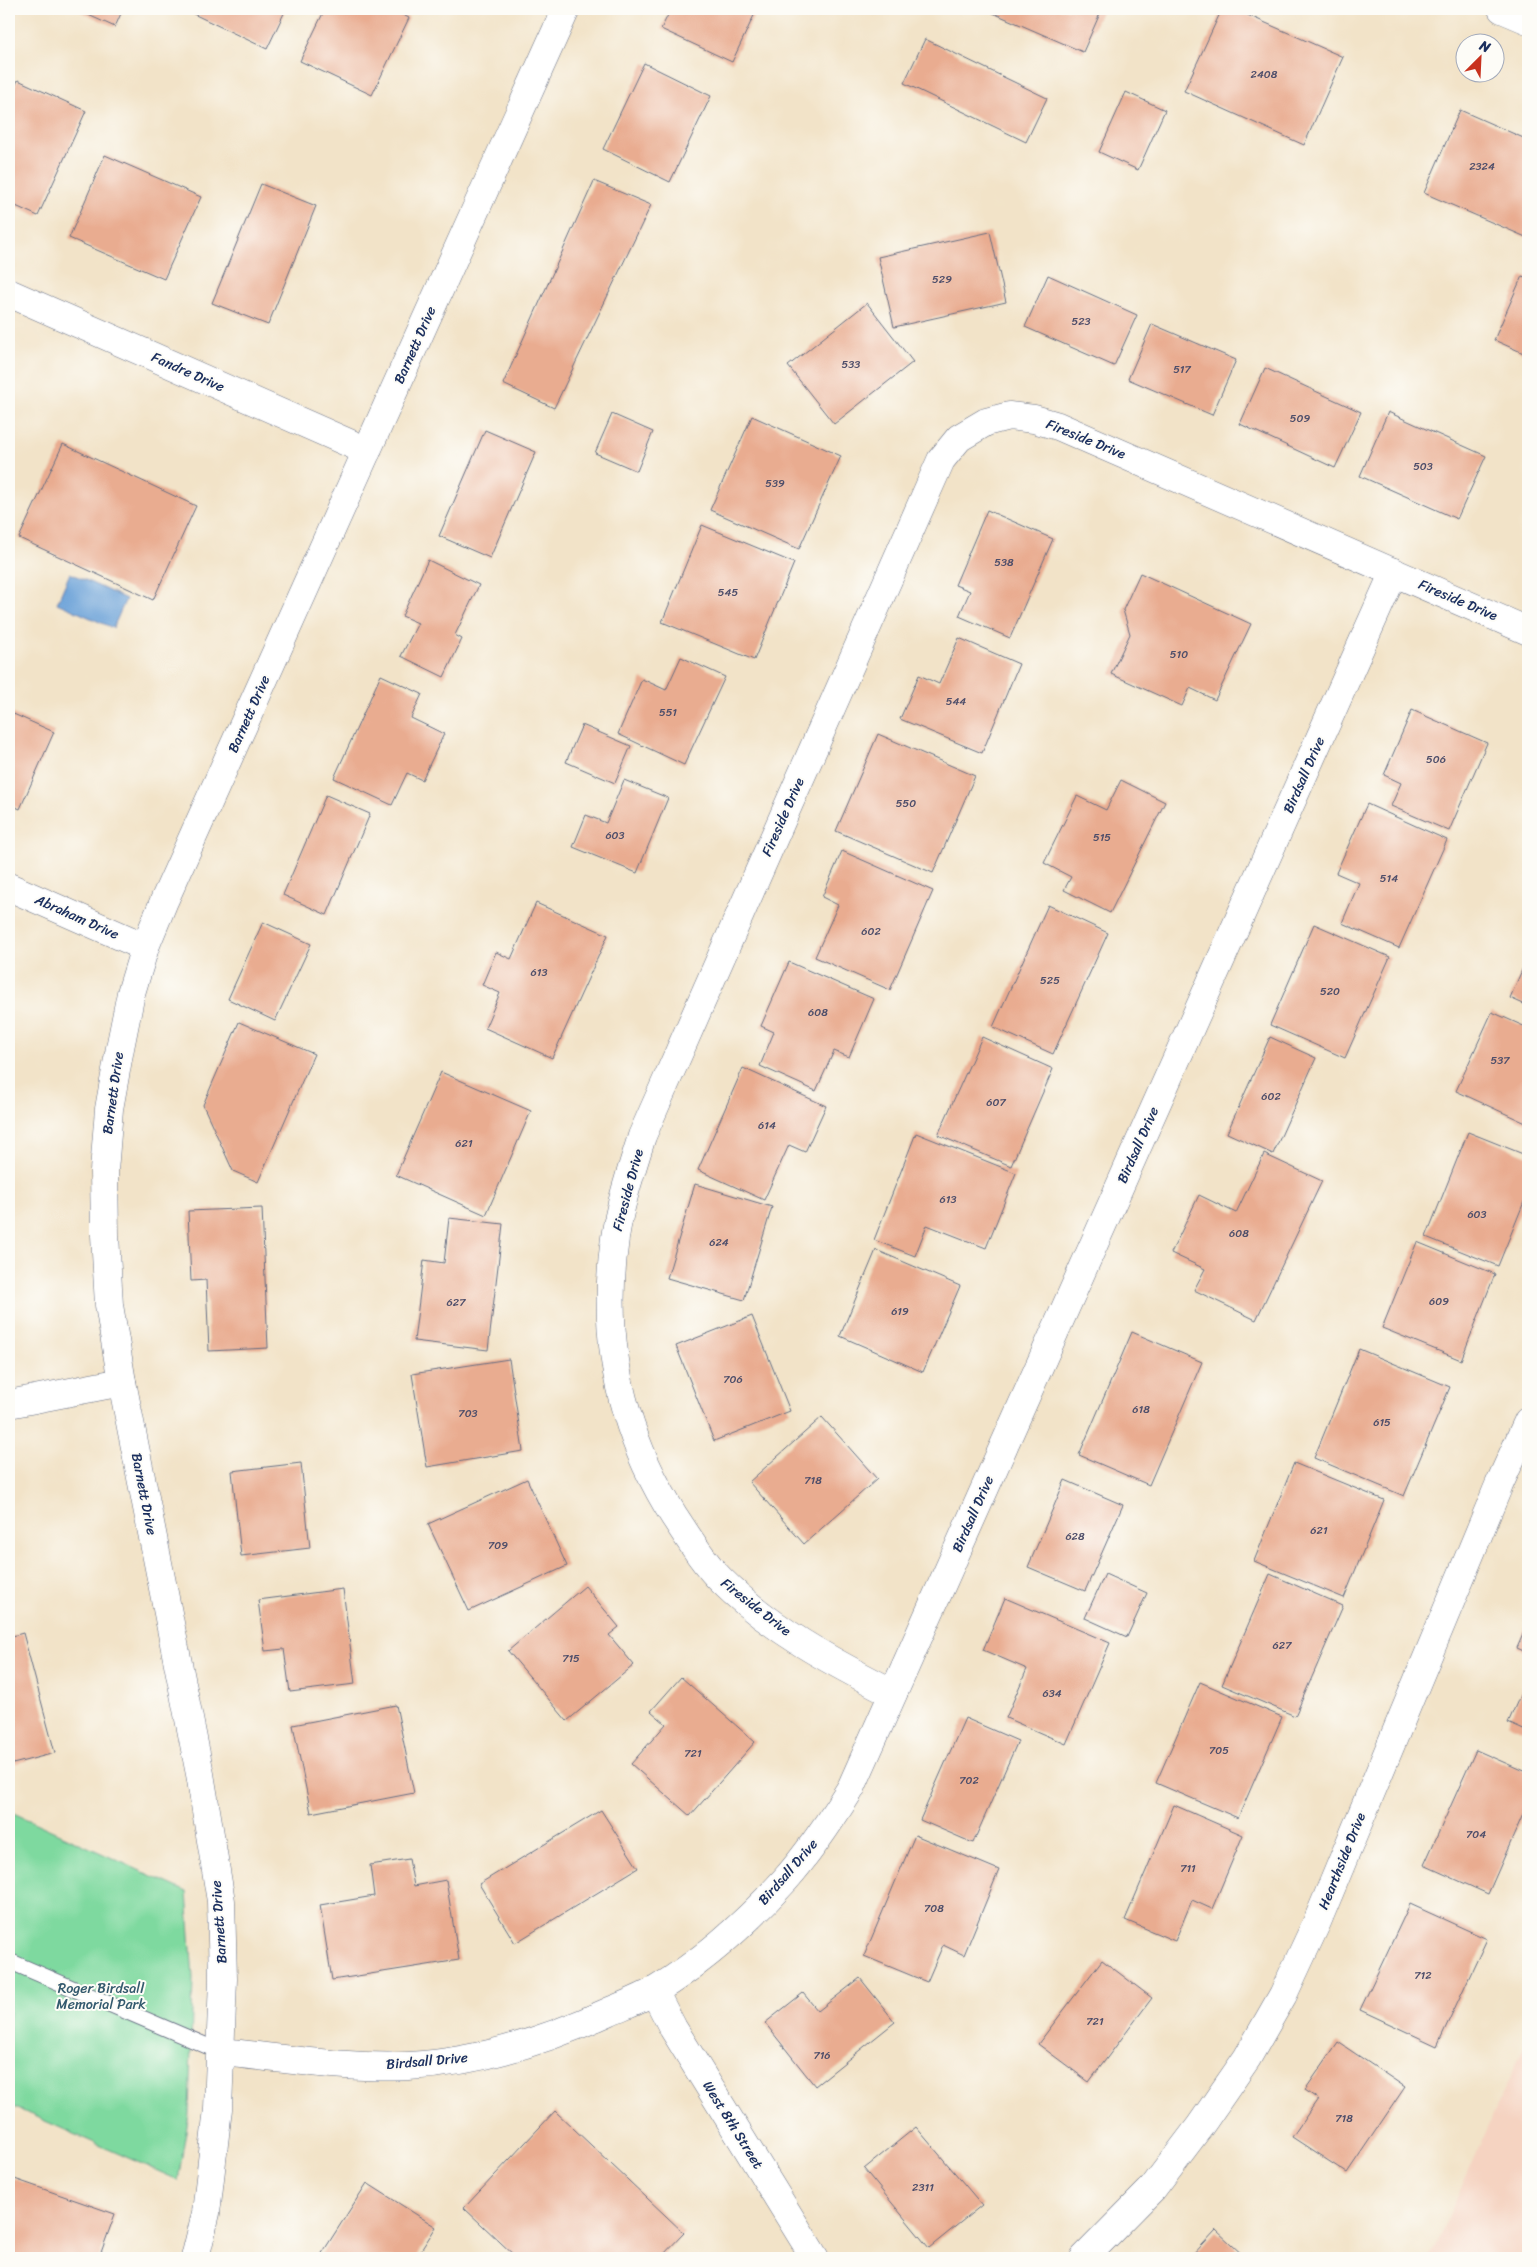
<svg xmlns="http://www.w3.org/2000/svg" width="1537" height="2267" font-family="Sriracha,sans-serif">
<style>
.built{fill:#f5d3c1}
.green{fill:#7ed99f;stroke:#4c847e}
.water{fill:#6ba1d8;stroke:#43689b}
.building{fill:#e9ac90}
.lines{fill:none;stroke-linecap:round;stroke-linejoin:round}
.lane-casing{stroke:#666e83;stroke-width:17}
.street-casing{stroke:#666e83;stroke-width:29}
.lane{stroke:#fff;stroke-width:15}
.street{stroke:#fff;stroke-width:28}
.labels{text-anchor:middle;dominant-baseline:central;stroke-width:4;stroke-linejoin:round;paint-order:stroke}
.number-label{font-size:11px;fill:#4e4e6a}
.street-label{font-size:14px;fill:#1b2f5e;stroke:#fdfcf7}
.park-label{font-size:14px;fill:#345a6e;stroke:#fdfcf7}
</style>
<rect width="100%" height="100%" fill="#fdfcf7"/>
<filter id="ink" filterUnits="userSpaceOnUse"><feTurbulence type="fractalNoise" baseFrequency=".02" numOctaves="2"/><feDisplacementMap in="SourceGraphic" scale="10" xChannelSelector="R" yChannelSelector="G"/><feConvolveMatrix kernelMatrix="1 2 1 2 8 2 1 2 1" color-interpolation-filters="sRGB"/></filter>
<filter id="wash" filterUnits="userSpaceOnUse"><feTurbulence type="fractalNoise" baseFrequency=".0096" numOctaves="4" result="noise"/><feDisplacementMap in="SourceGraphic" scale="20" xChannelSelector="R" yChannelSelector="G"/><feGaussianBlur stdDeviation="1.12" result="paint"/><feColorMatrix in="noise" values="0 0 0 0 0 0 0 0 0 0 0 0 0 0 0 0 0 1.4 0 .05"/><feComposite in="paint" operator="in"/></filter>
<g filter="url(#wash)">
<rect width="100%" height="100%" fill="#f2e3c8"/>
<polygon class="built" points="1528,2037 1528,2258 1430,2258"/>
<polygon class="green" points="9,1811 187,1892 193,1978 189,2114 178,2180 9,2105"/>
<polygon class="water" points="70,573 126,599 113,628 57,603"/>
<g id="blocks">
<g class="building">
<polygon points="75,9 123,9 115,27"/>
<polygon points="183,9 286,9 267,49"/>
<polygon points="325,9 391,9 409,18 372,95 300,61"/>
<polygon points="671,9 757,9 732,62 661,29"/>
<polygon points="984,9 1102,9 1083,52"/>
<polygon points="1222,9 1234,9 1343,57 1304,145 1184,91"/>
<polygon points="925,39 1047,98 1026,142 904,83"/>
<polygon points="644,63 711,96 670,182 603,149"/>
<polygon points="18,80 86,111 38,216 9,203 9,99"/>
<polygon points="1126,92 1165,110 1138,170 1099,152"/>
<polygon points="1460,110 1528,140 1528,238 1424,193"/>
<polygon points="105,155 201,197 164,279 69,238"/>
<polygon points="594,181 651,205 554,408 503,384"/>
<polygon points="261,184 316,206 268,325 212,303"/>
<polygon points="990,232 1006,302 894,327 878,257"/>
<polygon points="1048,275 1137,315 1114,366 1025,327"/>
<polygon points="1522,276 1528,278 1528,355 1494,340"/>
<polygon points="867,303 913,362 834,424 788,366"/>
<polygon points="1152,324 1236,360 1212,415 1128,379"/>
<polygon points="1265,368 1361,412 1335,468 1240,424"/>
<polygon points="1388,412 1486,456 1457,519 1360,476"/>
<polygon points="612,414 653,432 637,471 595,453"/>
<polygon points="752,416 841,456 799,549 710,510"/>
<polygon points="485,430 536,452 490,558 439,536"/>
<polygon points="63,444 196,506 153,600 19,538"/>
<polygon points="987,510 1053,539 1010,638 959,616 970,591 955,585"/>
<polygon points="702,525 794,563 754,660 662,622"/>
<polygon points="428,560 479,585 455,635 462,639 444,677 401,656 418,623 402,616"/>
<polygon points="1140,573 1251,624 1215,700 1190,688 1182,706 1111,674 1130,634 1123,610"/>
<polygon points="959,638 1019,664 982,753 900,719 919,675 939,684"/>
<polygon points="681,657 725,677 684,765 618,734 642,679 666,690"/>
<polygon points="381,675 422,694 411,718 444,734 422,780 407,773 392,805 334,778"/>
<polygon points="1412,710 1487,743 1449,831 1391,806 1401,783 1384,775"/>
<polygon points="9,712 54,732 20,809 9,804"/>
<polygon points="582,725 631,746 615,783 566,762"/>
<polygon points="878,734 975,776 933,873 836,831"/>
<polygon points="624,780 668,798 637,873 573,847 586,815 606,823"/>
<polygon points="1121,780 1165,802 1110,913 1064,890 1071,877 1044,863 1077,796 1106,810"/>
<polygon points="326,795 370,814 327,915 283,895"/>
<polygon points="1367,804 1447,840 1399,948 1342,923 1359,883 1336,873"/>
<polygon points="842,851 933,891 890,990 815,957 838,905 822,897"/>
<polygon points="536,903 608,935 552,1058 485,1028 500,993 482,985 496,952 511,959"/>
<polygon points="1048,905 1108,933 1053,1054 993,1027"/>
<polygon points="263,922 311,944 275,1021 228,999"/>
<polygon points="1314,924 1390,957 1345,1058 1270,1025"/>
<polygon points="1528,956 1528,1006 1510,998"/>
<polygon points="789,962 874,999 849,1057 834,1051 816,1091 760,1066 774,1032 761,1026"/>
<polygon points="1492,1012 1528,1028 1528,1124 1456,1091"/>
<polygon points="239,1022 314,1054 258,1182 233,1171 203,1105"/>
<polygon points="982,1037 1053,1069 1011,1166 938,1135"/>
<polygon points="1270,1037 1316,1058 1273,1154 1227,1133"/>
<polygon points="743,1068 826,1106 805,1152 789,1145 764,1200 698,1170"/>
<polygon points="441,1072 531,1111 486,1215 396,1175"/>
<polygon points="1468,1132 1528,1156 1528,1192 1498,1266 1426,1237"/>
<polygon points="916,1133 1016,1173 986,1248 927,1225 915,1256 874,1240"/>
<polygon points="1264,1154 1322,1181 1256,1320 1194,1290 1205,1269 1171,1253 1199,1195 1236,1213"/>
<polygon points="695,1184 772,1207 744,1300 667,1278"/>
<polygon points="262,1208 268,1348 209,1351 206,1280 191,1281 188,1211"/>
<polygon points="449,1218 503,1224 488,1350 414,1341 424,1260 444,1263"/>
<polygon points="1417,1242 1495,1274 1461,1360 1382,1328"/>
<polygon points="876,1250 960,1286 923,1372 840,1336"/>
<polygon points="752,1316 790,1411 714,1441 676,1346"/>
<polygon points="1132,1332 1202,1362 1149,1485 1079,1455"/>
<polygon points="1359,1349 1450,1387 1404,1496 1314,1458"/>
<polygon points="509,1359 523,1451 427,1467 412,1374"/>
<polygon points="822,1417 877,1479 804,1544 749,1482"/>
<polygon points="301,1463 310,1548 241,1556 232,1471"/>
<polygon points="1294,1463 1384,1500 1344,1598 1254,1561"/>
<polygon points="527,1479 567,1566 469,1611 428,1524"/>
<polygon points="1065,1480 1123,1505 1085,1591 1028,1567"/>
<polygon points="1105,1574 1147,1593 1127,1637 1085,1618"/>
<polygon points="1270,1574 1343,1606 1295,1716 1222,1685"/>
<polygon points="585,1586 619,1627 609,1635 634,1665 567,1721 508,1651"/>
<polygon points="343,1589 355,1684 290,1692 284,1649 265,1651 258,1600"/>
<polygon points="1005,1598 1110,1643 1066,1744 1006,1718 1027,1669 983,1650"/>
<polygon points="1528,1623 1528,1653 1517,1648"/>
<polygon points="23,1633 55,1753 9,1765 9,1637"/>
<polygon points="681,1677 755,1742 690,1816 631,1764 666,1724 651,1711"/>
<polygon points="1528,1677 1528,1732 1508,1723"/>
<polygon points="1200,1682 1282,1717 1238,1818 1156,1783"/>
<polygon points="396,1705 414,1793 311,1813 293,1725"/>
<polygon points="965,1718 1018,1741 973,1843 920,1820"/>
<polygon points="1476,1750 1528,1773 1528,1803 1488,1894 1424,1865"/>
<polygon points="1174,1805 1243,1835 1212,1909 1192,1900 1175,1941 1125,1920"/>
<polygon points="601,1810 638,1868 515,1943 479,1884"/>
<polygon points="915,1835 999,1870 964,1955 943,1945 927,1982 864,1956"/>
<polygon points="409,1859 414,1886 446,1880 459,1960 332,1980 320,1905 374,1896 370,1865"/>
<polygon points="1410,1904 1487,1939 1437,2046 1360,2010"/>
<polygon points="1102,1960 1152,1998 1089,2082 1038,2044"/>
<polygon points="860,1978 895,2022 815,2086 765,2023 803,1993 818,2011"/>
<polygon points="1338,2042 1405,2087 1347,2173 1292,2137 1318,2099 1305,2090"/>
<polygon points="555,2111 684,2233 660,2258 576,2258 572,2255 569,2258 517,2258 464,2208"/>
<polygon points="916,2127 982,2205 929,2248 864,2169"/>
<polygon points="9,2177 115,2214 99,2258 9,2258"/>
<polygon points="367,2183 436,2227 416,2258 319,2258"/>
<polygon points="1216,2230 1246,2258 1190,2258"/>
</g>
</g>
</g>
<g filter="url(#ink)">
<use href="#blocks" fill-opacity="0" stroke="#666e83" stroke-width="1"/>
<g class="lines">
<g class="lane-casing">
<polyline id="lane" points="9,1961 221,2052"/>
</g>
<g class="street-casing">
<g id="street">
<polyline points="1502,9 1528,20"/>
<polyline points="9,293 367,451"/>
<polyline points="9,887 145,947"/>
<polyline points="9,1404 122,1382"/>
<path d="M893,1693C832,1662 770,1629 721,1580C703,1562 688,1537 674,1516C620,1431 601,1338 615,1238C620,1203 632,1169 642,1136L941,460L959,438L986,422L1009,416L1034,419L1058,426L1528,631"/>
<polyline points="654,1991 673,2028 815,2258"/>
<path d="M221,2052C283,2058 347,2069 409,2066C479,2062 545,2041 608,2012C624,2005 641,1999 656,1990C703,1961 748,1921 785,1880C810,1852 831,1820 851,1788L1394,572"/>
<polyline points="195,2258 206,2213 218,2109 223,1979 221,1901 200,1774 122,1382 109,1305 105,1235 104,1171 109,1109 120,1048 131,993 145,947 164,901 566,9"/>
<polyline points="1084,2258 1153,2188 1200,2126 1247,2058 1283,1995 1317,1922 1499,1485 1528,1421"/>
</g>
</g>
<use href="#lane" class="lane"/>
<use href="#street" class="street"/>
</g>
</g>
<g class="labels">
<g class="number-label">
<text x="1264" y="74">2408</text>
<text x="1482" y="166">2324</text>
<text x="942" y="279">529</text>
<text x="1081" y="321">523</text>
<text x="851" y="364">533</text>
<text x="1182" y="369">517</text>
<text x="1300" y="418">509</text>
<text x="1423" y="466">503</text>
<text x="775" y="483">539</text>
<text x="1004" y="562">538</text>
<text x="728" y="592">545</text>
<text x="1179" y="654">510</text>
<text x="956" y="701">544</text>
<text x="668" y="712">551</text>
<text x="1436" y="759">506</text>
<text x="906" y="803">550</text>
<text x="615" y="835">603</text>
<text x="1102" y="837">515</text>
<text x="1389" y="878">514</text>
<text x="871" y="931">602</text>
<text x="539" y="972">613</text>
<text x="1050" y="980">525</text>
<text x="1330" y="991">520</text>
<text x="818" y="1012">608</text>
<text x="1500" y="1060">537</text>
<text x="1271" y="1096">602</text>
<text x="996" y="1102">607</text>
<text x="767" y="1125">614</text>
<text x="464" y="1143">621</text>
<text x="948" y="1199">613</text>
<text x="1477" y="1214">603</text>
<text x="1239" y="1233">608</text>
<text x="719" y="1242">624</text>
<text x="1439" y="1301">609</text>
<text x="456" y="1302">627</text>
<text x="900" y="1311">619</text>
<text x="733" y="1379">706</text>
<text x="1141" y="1409">618</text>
<text x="468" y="1413">703</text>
<text x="1382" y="1422">615</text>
<text x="813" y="1480">718</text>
<text x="1319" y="1530">621</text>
<text x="1075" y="1536">628</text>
<text x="498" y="1545">709</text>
<text x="1282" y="1645">627</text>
<text x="571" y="1658">715</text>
<text x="1052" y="1693">634</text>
<text x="1219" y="1750">705</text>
<text x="693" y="1753">721</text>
<text x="969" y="1780">702</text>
<text x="1476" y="1834">704</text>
<text x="1188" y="1868">711</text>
<text x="934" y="1908">708</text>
<text x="1423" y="1975">712</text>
<text x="1095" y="2021">721</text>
<text x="822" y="2055">716</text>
<text x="1344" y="2118">718</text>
<text x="923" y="2187">2311</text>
</g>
<g class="street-label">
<text transform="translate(415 345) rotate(-66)">Barnett Drive</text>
<text transform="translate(188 372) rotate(24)">Fandre Drive</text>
<text transform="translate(1086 439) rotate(22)">Fireside Drive</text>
<text transform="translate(1458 600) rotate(23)">Fireside Drive</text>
<text transform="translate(249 714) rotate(-66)">Barnett Drive</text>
<text transform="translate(1304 775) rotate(-66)">Birdsall Drive</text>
<text transform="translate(783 817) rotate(-66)">Fireside Drive</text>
<text transform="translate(77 917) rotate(24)">Abraham Drive</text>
<text transform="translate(113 1093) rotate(-82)">Barnett Drive</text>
<text transform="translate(1138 1145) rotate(-66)">Birdsall Drive</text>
<text transform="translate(628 1190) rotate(-75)">Fireside Drive</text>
<text transform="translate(144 1494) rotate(79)">Barnett Drive</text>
<text transform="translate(973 1514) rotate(-66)">Birdsall Drive</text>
<text transform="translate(756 1607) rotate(38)">Fireside Drive</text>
<text transform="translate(1342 1861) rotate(-68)">Hearthside Drive</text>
<text transform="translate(788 1872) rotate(-49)">Birdsall Drive</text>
<text transform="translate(219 1922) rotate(-94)">Barnett Drive</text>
<text transform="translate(427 2061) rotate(-5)">Birdsall Drive</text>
<text transform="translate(733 2125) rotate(58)">West 8th Street</text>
</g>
<g class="park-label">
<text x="101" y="1988">Roger Birdsall<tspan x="101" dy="16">Memorial Park</tspan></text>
</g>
</g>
<rect width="1537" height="2267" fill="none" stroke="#fdfcf7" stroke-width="30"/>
<g transform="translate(1480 58) rotate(24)"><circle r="24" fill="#fdfcf7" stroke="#a3aaba"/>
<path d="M0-4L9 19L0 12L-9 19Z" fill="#c8321e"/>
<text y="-8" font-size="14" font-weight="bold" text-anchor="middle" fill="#1b2f5e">N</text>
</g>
</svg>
